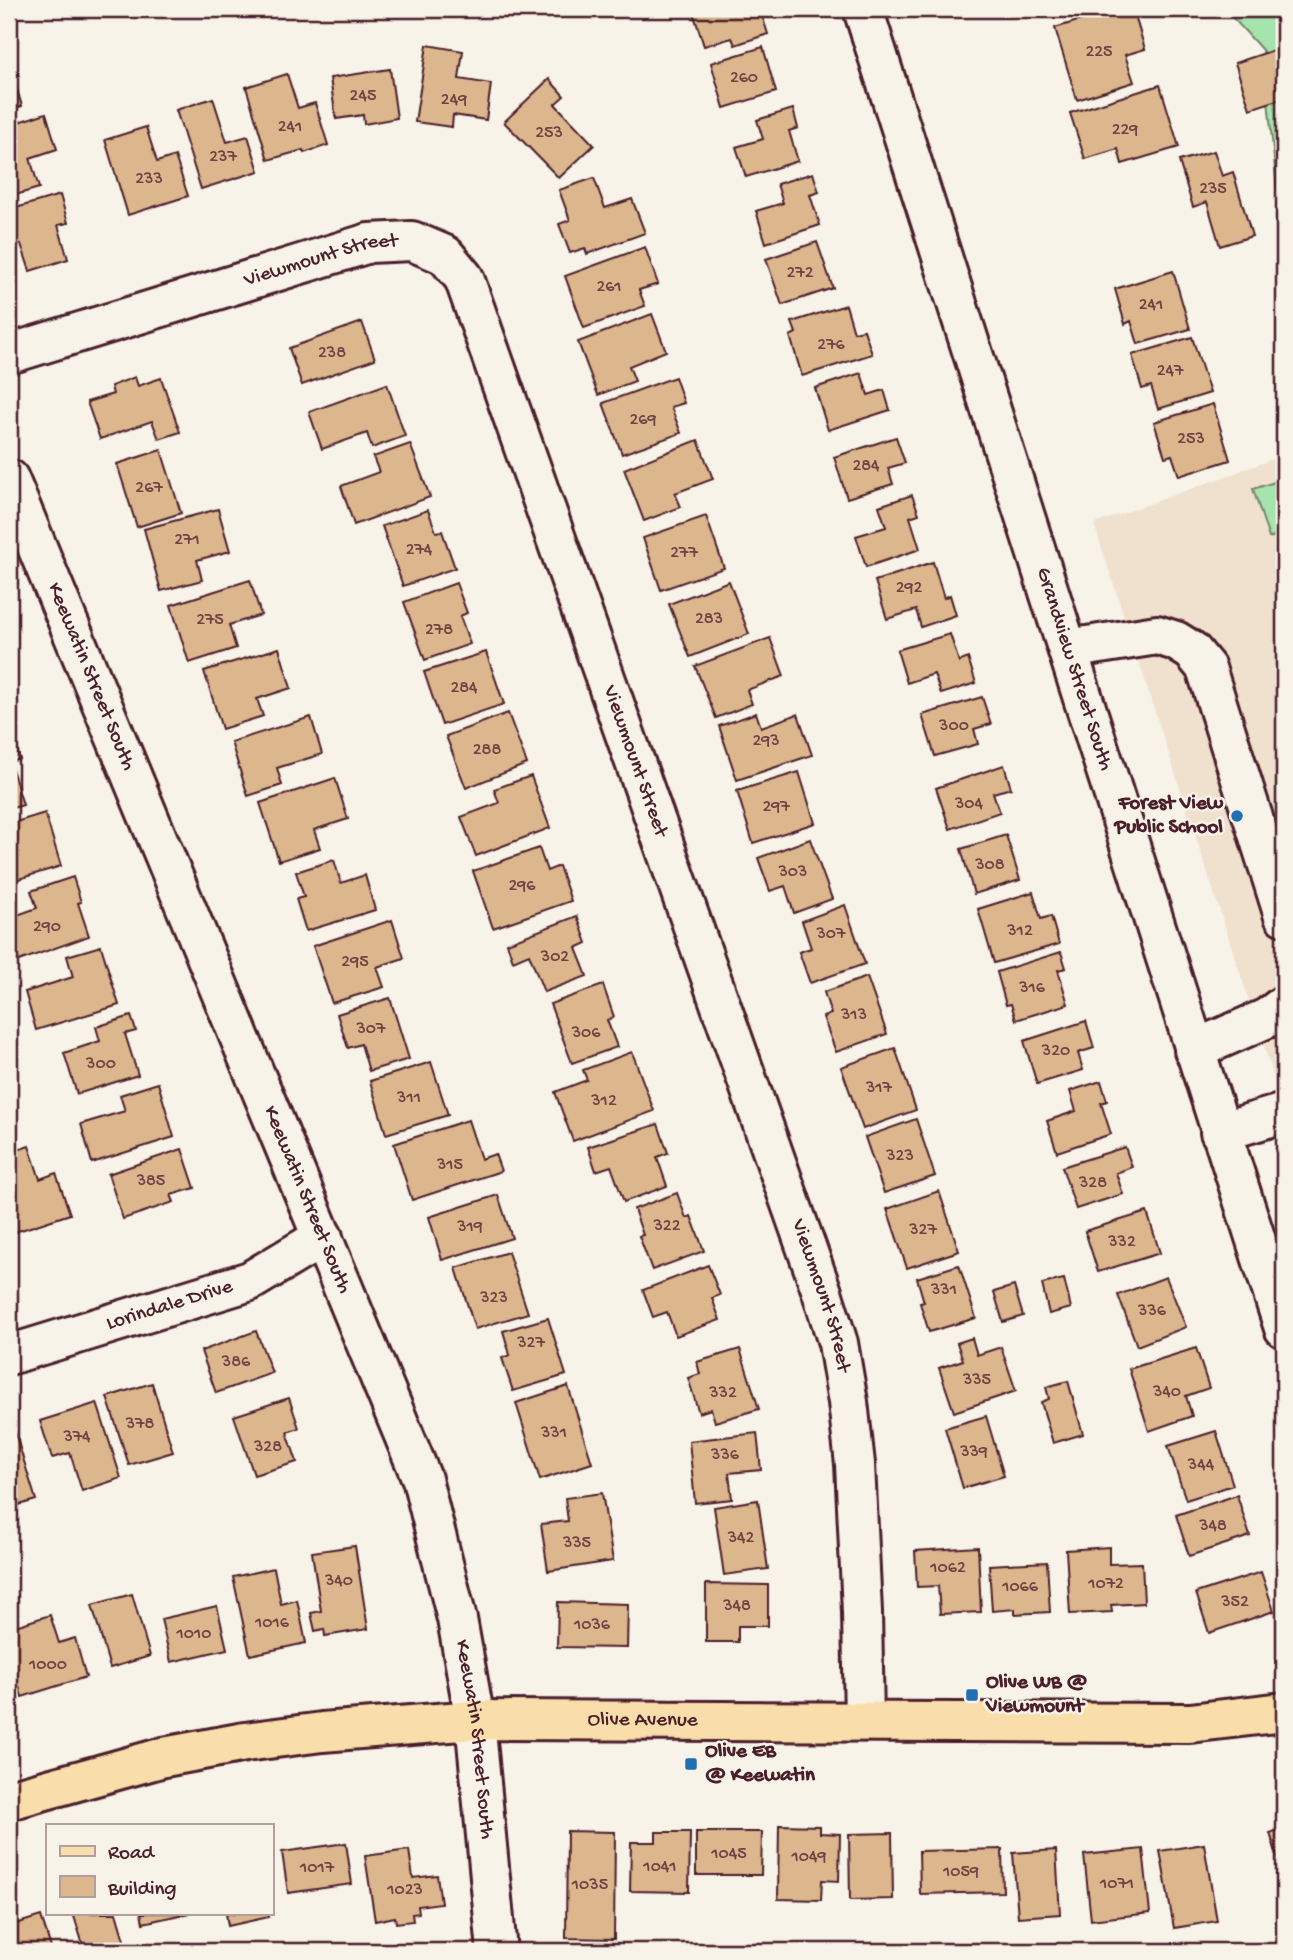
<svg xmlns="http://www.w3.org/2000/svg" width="1293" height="1960" font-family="'Gochi Hand',sans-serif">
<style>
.built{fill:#efe1cd}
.green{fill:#a5e4ad;stroke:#78826c;stroke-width:2}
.building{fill:#dcb68d;stroke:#4a1f2b;stroke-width:2}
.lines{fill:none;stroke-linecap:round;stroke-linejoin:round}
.minor-casing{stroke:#4a1f2b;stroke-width:44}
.major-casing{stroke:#4a1f2b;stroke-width:44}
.minor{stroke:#f7f3e8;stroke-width:38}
.major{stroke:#f9deab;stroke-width:38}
.poi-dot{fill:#1f6fb2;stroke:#f7f3e8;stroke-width:2.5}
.labels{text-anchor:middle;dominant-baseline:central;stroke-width:5;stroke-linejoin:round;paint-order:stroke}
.number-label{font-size:18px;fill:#6e4544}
.street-label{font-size:21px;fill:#4a1f2b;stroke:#f7f3e8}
.poi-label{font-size:21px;font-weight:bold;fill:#4a1f2b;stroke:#f7f3e8;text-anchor:start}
</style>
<rect width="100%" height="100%" fill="#f7f3e8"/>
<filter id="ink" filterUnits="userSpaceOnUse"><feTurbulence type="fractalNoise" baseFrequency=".0143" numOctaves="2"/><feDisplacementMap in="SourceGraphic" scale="14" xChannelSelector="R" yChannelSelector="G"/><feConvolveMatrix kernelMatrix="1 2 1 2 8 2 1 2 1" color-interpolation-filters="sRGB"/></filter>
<g filter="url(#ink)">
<polygon class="built" points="1284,455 1284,1108 1094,524"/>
<g class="green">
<polygon points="1225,9 1284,9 1284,203 1277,189 1263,51"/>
<polygon points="1284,479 1284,533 1269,538 1253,489"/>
</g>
<g class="building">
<polygon points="692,9 749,9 750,12 760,9 768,34 735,45 732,38 704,46"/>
<polygon points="1117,9 1133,9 1145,49 1125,55 1134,82 1077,100 1055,28"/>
<polygon points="9,41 19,75 13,76 22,106 9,110"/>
<polygon points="427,45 463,51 459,79 491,84 486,120 453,115 452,127 415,122"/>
<polygon points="763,47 776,92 724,108 711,63"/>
<polygon points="1283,47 1284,98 1250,109 1235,63"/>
<polygon points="390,69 397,118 364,124 363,115 336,119 330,78"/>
<polygon points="287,74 298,108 315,103 328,145 304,153 303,150 268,160 246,87"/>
<polygon points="549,79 564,96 555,104 594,145 559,178 504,122"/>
<polygon points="1160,85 1179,147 1122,164 1118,149 1085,159 1070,113"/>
<polygon points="213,98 227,142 248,136 259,171 201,189 176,110"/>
<polygon points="793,109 798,128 789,131 798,161 746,177 736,147 763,139 757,120"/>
<polygon points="46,113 57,149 30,158 39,188 9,197 9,125"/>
<polygon points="146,127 157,162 175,156 188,196 128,215 105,140"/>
<polygon points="1214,151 1222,176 1233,172 1252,236 1220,246 1207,202 1193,207 1179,161"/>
<polygon points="813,173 819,192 810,195 820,225 766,243 756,211 783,203 777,184"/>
<polygon points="594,178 605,208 632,199 645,233 587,254 585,248 570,253 559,224 570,220 559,190"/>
<polygon points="60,195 68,223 58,225 68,259 30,271 21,244 13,246 9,231 9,210"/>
<polygon points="817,242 833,288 782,305 766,259"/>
<polygon points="645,247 658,284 639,290 645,306 584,328 565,276"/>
<polygon points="1173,271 1190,329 1138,344 1131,321 1125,324 1115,289"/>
<polygon points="846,305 854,332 864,330 872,354 802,376 790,336 796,333 792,322"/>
<polygon points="652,314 666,351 629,366 635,381 598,395 578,342"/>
<polygon points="362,322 375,359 302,385 289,348"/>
<polygon points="1192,337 1210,393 1158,409 1151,386 1142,389 1132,355"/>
<polygon points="861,373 868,395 884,390 890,410 828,430 815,388"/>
<polygon points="135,377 138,386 161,378 180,432 159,439 152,421 100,439 87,402 113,394 111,386"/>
<polygon points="675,377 684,403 671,407 681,433 622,454 603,403"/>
<polygon points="387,384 405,436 372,448 367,433 322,449 309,412"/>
<polygon points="1213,404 1230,460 1179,476 1172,455 1165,457 1154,422"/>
<polygon points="896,437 905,463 888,468 893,484 847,498 834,457"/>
<polygon points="698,440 713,479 675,493 681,507 644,521 624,469"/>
<polygon points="410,444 430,497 354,525 341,486 379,472 373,457"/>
<polygon points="161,450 181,513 137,527 117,464"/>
<polygon points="912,495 919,514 910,517 920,549 866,567 856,536 886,527 879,506"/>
<polygon points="218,509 230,551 197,560 202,580 161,591 144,529"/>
<polygon points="428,510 436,532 442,531 455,568 403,586 382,526"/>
<polygon points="706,516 724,568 661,590 643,538"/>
<polygon points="933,562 944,598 950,595 956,615 921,627 916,610 887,619 875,581"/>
<polygon points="250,580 261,615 229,625 236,648 189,663 171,605"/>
<polygon points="729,581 749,634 690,657 669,604"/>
<polygon points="456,583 467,613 460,616 470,644 425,660 404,602"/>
<polygon points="950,634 959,662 968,658 976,683 941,694 934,674 907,683 897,650"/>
<polygon points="770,638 784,676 747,690 752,704 716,718 695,666"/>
<polygon points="279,648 291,688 257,699 263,716 222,729 204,671"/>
<polygon points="486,652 504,704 442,725 424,672"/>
<polygon points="982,697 991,724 974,729 978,744 935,756 922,715"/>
<polygon points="508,713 527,764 466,788 446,736"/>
<polygon points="756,713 761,727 798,714 812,755 737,780 719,726"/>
<polygon points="311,717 322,754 277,768 282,785 248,796 231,742"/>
<polygon points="16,746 20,759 10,762 23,805 9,809 9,748"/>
<polygon points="1004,765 1011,788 993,793 1000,812 950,829 936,788"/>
<polygon points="799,772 815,823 753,843 737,791"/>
<polygon points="531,776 550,828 476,856 461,817 499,803 494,789"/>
<polygon points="335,778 348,819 314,830 320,848 279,861 260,803"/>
<polygon points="45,813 61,866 9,882 9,824"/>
<polygon points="1006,835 1020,880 974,894 961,849"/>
<polygon points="810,839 832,899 794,913 785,886 770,891 758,858"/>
<polygon points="539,848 547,871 559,866 571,901 493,928 473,871"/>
<polygon points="334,860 341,883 365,875 375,910 306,931 296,899 304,897 296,872"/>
<polygon points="73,877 81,902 78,903 89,936 16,962 9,941 9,918 37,908 31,891"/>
<polygon points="1033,892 1041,919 1051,916 1059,944 994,963 978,909"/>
<polygon points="845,905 865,964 810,983 799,952 811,948 802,921"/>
<polygon points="577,916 587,943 576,948 587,976 544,992 529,954 513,961 507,943"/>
<polygon points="392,920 404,958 377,967 384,987 332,1003 313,946"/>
<polygon points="101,946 119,1005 36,1030 25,992 73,977 67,956"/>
<polygon points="1061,952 1066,968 1058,970 1068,1004 1016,1020 1011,1004 1006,1005 997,972"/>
<polygon points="867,977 887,1034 836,1052 823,1017 831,1014 824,992"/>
<polygon points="603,985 614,1017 607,1020 617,1047 572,1063 550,1004"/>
<polygon points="390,998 409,1059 369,1071 361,1044 348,1048 337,1014"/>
<polygon points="131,1016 136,1031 125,1034 138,1075 77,1094 64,1053 100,1041 96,1027"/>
<polygon points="1086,1021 1094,1048 1078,1053 1083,1070 1037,1084 1024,1041"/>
<polygon points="895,1048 916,1110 863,1129 841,1067"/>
<polygon points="632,1052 654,1111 573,1141 555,1092 587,1080 583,1070"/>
<polygon points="431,1062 448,1115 386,1134 370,1081"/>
<polygon points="1101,1081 1107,1101 1101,1103 1111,1134 1057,1152 1047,1121 1076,1111 1070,1091"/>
<polygon points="158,1083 174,1137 92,1163 81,1124 125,1111 120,1095"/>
<polygon points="916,1119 935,1176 884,1193 865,1137"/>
<polygon points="468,1120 481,1159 495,1154 501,1171 412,1200 394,1144"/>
<polygon points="658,1124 668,1153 657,1157 667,1186 624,1202 611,1166 596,1171 588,1147"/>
<polygon points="29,1146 40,1179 56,1173 70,1214 12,1233 9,1222 9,1153"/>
<polygon points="1125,1147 1132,1167 1116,1173 1123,1194 1076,1209 1062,1167"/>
<polygon points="182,1149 195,1188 171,1195 174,1202 123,1219 108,1174"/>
<polygon points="939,1191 959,1251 907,1268 887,1209"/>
<polygon points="677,1193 686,1218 691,1216 704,1251 652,1270 639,1236 643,1235 634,1209"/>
<polygon points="498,1195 512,1238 442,1260 429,1217"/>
<polygon points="1147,1212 1160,1253 1098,1272 1085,1231"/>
<polygon points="508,1252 528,1313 475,1329 456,1268"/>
<polygon points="708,1265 720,1295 712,1298 720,1320 676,1336 667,1312 653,1317 643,1290"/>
<polygon points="959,1265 976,1318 929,1332 920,1303 924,1302 917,1278"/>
<polygon points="1166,1277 1186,1327 1137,1346 1118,1295"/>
<polygon points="1064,1279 1071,1308 1049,1314 1042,1284"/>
<polygon points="1014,1286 1023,1316 1003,1322 994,1292"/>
<polygon points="548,1318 566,1375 513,1391 502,1358 510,1355 503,1331"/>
<polygon points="256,1331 272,1373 216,1393 201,1351"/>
<polygon points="972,1338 977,1355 1001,1347 1016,1391 954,1412 939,1368 963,1360 957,1343"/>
<polygon points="1196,1348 1209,1388 1186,1396 1192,1416 1149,1431 1129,1369"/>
<polygon points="740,1349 759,1409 715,1422 711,1409 699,1413 688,1378 700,1374 697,1362"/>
<polygon points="1068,1381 1083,1434 1053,1443 1041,1402 1049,1399 1046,1387"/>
<polygon points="152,1383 173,1452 129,1465 107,1397"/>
<polygon points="568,1386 592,1463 540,1480 516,1403"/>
<polygon points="289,1398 299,1428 287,1432 297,1462 254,1475 234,1416"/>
<polygon points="97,1403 121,1478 82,1491 70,1453 52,1458 40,1421"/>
<polygon points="986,1416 1004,1476 963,1488 945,1428"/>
<polygon points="14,1429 36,1500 9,1508 9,1430"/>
<polygon points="1216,1431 1233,1485 1186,1500 1168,1446"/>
<polygon points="757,1433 761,1470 729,1473 732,1499 695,1503 689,1441"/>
<polygon points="602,1493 613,1561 548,1571 541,1524 568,1521 565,1498"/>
<polygon points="1237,1495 1250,1536 1189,1556 1176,1515"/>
<polygon points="758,1500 768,1569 724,1575 714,1507"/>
<polygon points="355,1546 368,1629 325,1636 324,1629 315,1631 311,1613 321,1611 312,1552"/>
<polygon points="978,1547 981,1612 940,1614 938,1586 917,1587 915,1551"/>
<polygon points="1109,1547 1109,1564 1142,1563 1144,1603 1111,1605 1112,1612 1070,1614 1066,1550"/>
<polygon points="1047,1562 1050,1612 1015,1614 1015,1609 992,1611 989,1565"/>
<polygon points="274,1568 281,1604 297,1600 306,1643 250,1655 233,1577"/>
<polygon points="1261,1572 1274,1611 1209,1633 1196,1593"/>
<polygon points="706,1584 768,1585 768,1626 738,1626 738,1642 706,1642"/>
<polygon points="132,1594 150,1656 110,1668 92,1605"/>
<polygon points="558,1602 628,1604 627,1648 557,1647"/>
<polygon points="217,1606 227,1649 171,1662 161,1619"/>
<polygon points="50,1615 59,1643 75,1638 86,1677 22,1697 9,1653 9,1628"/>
<polygon points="779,1825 820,1826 820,1833 840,1834 839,1881 822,1880 821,1900 778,1899"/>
<polygon points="1284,1828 1284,1875 1283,1875 1270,1833"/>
<polygon points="567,1831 615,1832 614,1939 566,1938"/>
<polygon points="656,1832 690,1832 689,1892 630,1891 631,1842 656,1842"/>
<polygon points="696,1832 762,1832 761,1875 696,1875"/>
<polygon points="892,1833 893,1899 850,1900 849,1834"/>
<polygon points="346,1843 352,1884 288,1893 282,1852"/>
<polygon points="1204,1844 1217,1921 1174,1928 1160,1851"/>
<polygon points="1002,1849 1003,1892 920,1894 919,1851"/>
<polygon points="1143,1849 1150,1913 1091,1920 1084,1855"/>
<polygon points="409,1850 413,1878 437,1875 441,1903 418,1906 419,1913 412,1914 413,1921 396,1923 395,1917 375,1921 365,1856"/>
<polygon points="1056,1850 1060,1914 1018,1917 1013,1853"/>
<polygon points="73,1913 116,1913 127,1950 85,1951"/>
<polygon points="141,1913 189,1913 143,1923"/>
<polygon points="226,1913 268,1913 269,1917 228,1926"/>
<polygon points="41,1916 52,1951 9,1951 9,1926"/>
</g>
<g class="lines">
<g class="minor-casing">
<g id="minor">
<path id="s1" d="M863,9L1284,1328"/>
<path id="s2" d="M9,354L369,243L412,241L445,255L464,278L822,1292L838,1343L848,1402L855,1464L862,1612L864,1721"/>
<path id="s3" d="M9,479L422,1479L457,1619L475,1720L497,1951"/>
<polyline points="1068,649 1157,635 1176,641 1192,651 1206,668 1284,916"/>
<polyline points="1194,1050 1267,1018 1284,1005"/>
<polyline points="1220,1132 1284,1113"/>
<path id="s4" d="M9,1355L250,1281L323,1237"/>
</g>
</g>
<g class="major-casing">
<g id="major">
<path id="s5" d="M9,1800L164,1757L245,1742L322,1732L475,1720L1190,1723L1284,1712"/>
</g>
</g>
<use href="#minor" class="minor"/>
<use href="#major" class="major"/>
</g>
</g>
<g class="poi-dot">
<circle cx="1237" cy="816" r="7"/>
<rect x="965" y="1688" width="14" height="14" rx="3.5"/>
<rect x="684" y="1757" width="14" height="14" rx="3.5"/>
</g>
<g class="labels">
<g class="number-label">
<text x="1099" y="52">225</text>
<text x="744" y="78">260</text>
<text x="363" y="96">245</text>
<text x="454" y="100">249</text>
<text x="290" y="127">241</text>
<text x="1125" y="130">229</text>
<text x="549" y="133">253</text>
<text x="223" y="157">237</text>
<text x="149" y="179">233</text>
<text x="1213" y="189">235</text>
<text x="800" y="273">272</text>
<text x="609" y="287">261</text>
<text x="1151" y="305">241</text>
<text x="831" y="345">276</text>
<text x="332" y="353">238</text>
<text x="1170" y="371">247</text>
<text x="643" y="420">269</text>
<text x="1191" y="439">253</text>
<text x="866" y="466">284</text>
<text x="149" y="488">267</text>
<text x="187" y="540">271</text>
<text x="419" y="550">274</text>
<text x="684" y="553">277</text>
<text x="909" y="588">292</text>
<text x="709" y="619">283</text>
<text x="210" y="620">275</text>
<text x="439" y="630">278</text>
<text x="464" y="688">284</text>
<text x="954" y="726">300</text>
<text x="766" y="741">293</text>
<text x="487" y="750">288</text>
<text x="969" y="804">304</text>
<text x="776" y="807">297</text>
<text x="990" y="865">308</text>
<text x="793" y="872">303</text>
<text x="522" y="886">296</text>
<text x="47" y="927">290</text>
<text x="1020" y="931">312</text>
<text x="831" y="934">307</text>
<text x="555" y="957">302</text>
<text x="355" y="962">295</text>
<text x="1032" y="988">316</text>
<text x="854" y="1015">313</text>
<text x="371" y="1029">307</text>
<text x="586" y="1033">306</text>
<text x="1056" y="1051">320</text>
<text x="101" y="1064">300</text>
<text x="879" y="1088">317</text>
<text x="409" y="1098">311</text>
<text x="604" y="1101">312</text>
<text x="900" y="1156">323</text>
<text x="450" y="1165">315</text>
<text x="151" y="1181">385</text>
<text x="1093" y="1183">328</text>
<text x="667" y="1226">322</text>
<text x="470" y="1227">319</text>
<text x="923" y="1230">327</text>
<text x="1122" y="1242">332</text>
<text x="944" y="1290">331</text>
<text x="494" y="1298">323</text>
<text x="1152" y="1311">336</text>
<text x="531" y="1343">327</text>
<text x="236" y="1362">386</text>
<text x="977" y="1380">335</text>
<text x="1167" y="1392">340</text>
<text x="723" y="1393">332</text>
<text x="140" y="1424">378</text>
<text x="554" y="1433">331</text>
<text x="77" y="1437">374</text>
<text x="268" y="1447">328</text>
<text x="974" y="1452">339</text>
<text x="725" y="1455">336</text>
<text x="1201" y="1465">344</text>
<text x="1213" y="1526">348</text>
<text x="741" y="1538">342</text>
<text x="577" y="1543">335</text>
<text x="948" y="1568">1062</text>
<text x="339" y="1581">340</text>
<text x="1106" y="1584">1072</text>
<text x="1020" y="1587">1066</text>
<text x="1235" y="1602">352</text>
<text x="737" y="1606">348</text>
<text x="272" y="1623">1016</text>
<text x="592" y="1625">1036</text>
<text x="194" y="1634">1010</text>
<text x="48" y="1665">1000</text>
<text x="729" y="1854">1045</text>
<text x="809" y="1857">1049</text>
<text x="660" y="1867">1041</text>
<text x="317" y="1868">1017</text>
<text x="961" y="1872">1059</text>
<text x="1117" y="1884">1071</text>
<text x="590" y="1885">1035</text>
<text x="405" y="1890">1023</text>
</g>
<g class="street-label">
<text stroke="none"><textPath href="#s2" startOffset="326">Viewmount Street</textPath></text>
<text stroke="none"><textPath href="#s1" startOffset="693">Grandview Street South</textPath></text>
<text stroke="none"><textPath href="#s3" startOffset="214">Keewatin Street South</textPath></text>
<text stroke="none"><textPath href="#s2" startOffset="998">Viewmount Street</textPath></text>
<text stroke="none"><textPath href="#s3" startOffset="780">Keewatin Street South</textPath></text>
<text stroke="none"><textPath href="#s2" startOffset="1564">Viewmount Street</textPath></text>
<text stroke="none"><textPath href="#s4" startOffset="168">Lorindale Drive</textPath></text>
<text stroke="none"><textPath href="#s5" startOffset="642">Olive Avenue</textPath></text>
<text stroke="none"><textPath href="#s3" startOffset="1348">Keewatin Street South</textPath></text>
</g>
<g class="poi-label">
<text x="1223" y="804" text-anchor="end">Forest View<tspan x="1223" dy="24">Public School</tspan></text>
<text x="986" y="1683">Olive WB @<tspan x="986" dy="24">Viewmount</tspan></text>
<text x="705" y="1752">Olive EB<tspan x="705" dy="24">@ Keewatin</tspan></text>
</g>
</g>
<rect width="1293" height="1960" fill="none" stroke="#f7f3e8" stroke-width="35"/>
<rect x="18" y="18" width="1258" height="1925" fill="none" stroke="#4a1f2b" stroke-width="2.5" filter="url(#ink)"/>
<rect x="46" y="1824" width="228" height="91" fill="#f7f3e8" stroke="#b29e9c" stroke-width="2"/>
<rect x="60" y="1846" width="35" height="10" fill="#f9deab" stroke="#b29e9c" stroke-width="2"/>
<text x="108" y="1858" font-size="21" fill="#4a1f2b">Road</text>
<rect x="60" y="1876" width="35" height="21" fill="#dcb68d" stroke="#b29e9c" stroke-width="2"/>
<text x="108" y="1894" font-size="21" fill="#4a1f2b">Building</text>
</svg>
